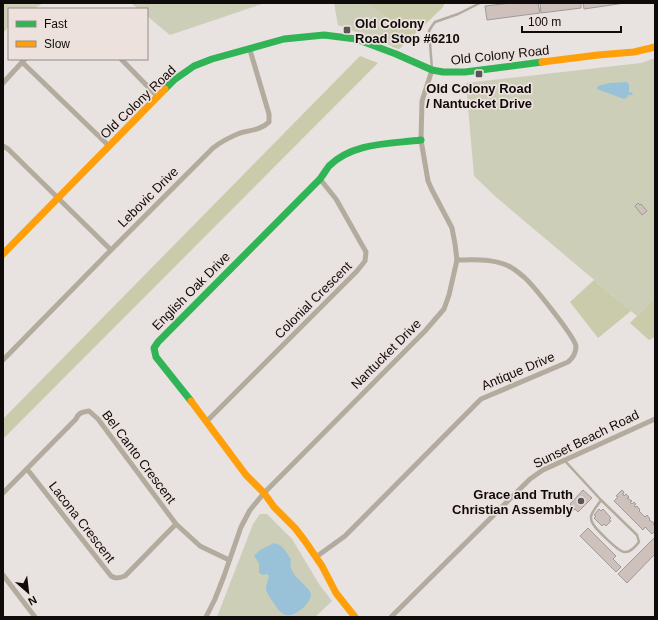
<svg xmlns="http://www.w3.org/2000/svg" width="658" height="620" font-family="Helvetica,sans-serif">
<style>
.green{fill:#ccceb7}
.forest{fill:#c9cbab}
.water{fill:#99c2d8}
.building{fill:#cec0bb;stroke:#9f9b99}
.lines{fill:none;stroke-linecap:round;stroke-linejoin:round}
.lane{stroke:#b3ab9e;stroke-width:2.5}
.street{stroke:#b3ab9e;stroke-width:5}
.fast{stroke:#30b455;stroke-width:7}
.slow{stroke:#ff9f0a;stroke-width:7}
.poi-dot{fill:#5b5655;stroke:#ece1dd;stroke-width:1.5}
.labels{text-anchor:middle;dominant-baseline:central;stroke-width:3.5;stroke-linejoin:round;paint-order:stroke}
.poi-label{font-size:13px;font-weight:bold;fill:#0f0b0a;stroke:#ece1dd;text-anchor:start}
.street-label{font-size:13px;fill:#0f0b0a;stroke:#ece1dd}
</style>
<rect width="100%" height="100%" fill="#e8e2e0"/>
<g class="green">
<polygon points="3,3 43,3 34,9 9,9 9,26 3,33"/>
<polygon points="131,3 265,3 170,35 147,16 147,9 138,9"/>
<polygon points="334,3 445,3 442,8 399,49 338,25"/>
<polygon points="655,58 655,298 637,316 496,197 474,176 466,83 641,63"/>
<polygon points="260,514 267,514 292,539 319,584 332,601 315,617 217,617 253,524"/>
</g>
<g class="forest">
<polygon points="367,3 445,3 442,8 399,49 392,47 391,20"/>
<polygon points="360,56 378,63 3,439 3,419"/>
<polygon points="594,280 631,311 598,338 570,302"/>
<polygon points="655,298 655,337 649,340 630,323"/>
</g>
<g class="water">
<polygon points="627,82 629,85 629,92 633,93 632,95 628,95 628,97 624,99 597,89 598,86 609,83"/>
<path d="M274,543C283,545 286,552 291,559C287,575 305,582 311,593C311,600 307,604 302,609C287,620 282,616 273,602C271,599 266,593 266,588C266,585 268,579 269,576L267,574L263,575L259,573V563L254,556L260,550Z"/>
</g>
<g class="building">
<polygon points="511,3 538,3 540,13 487,20 485,6"/>
<polygon points="540,3 581,3 581,8 541,13"/>
<polygon points="583,3 625,3 584,9"/>
<polygon points="638,203 640,205 641,204 647,211 642,215 635,206"/>
<polygon points="583,490 592,498 578,512 575,509 571,513 567,509 571,505 570,504"/>
<polygon points="622,490 624,492 623,494 624,496 626,494 629,497 627,498 632,501 630,502 632,504 634,502 636,504 634,506 636,507 637,506 640,510 639,511 645,517 647,515 650,519 649,520 654,523 653,524 655,526 655,531 652,534 645,527 643,530 614,501 618,497 616,496"/>
<polygon points="599,509 601,511 603,509 611,518 609,520 611,521 606,526 604,524 602,526 594,518 596,516 594,515"/>
<polygon points="588,528 616,556 613,559 621,567 616,572 580,536"/>
<polygon points="655,537 655,554 627,583 618,574"/>
</g>
<g class="lines">
<g class="lane">
<polyline points="432,69 429,31 432,26 435,22 458,14 480,3"/>
<path d="M565,461L601,500L637,535L639,542C636,546 630,553 624,552C618,551 594,528 592,522C591,521 591,517 591,516C593,510 598,505 601,500"/>
</g>
<g class="street">
<polyline points="121,59 157,96"/>
<polyline points="22,62 109,146"/>
<polyline points="3,83 25,59"/>
<polyline points="3,146 8,149 111,250"/>
<path d="M3,360L111,250L213,148C222,141 230,137 240,133C251,130 261,130 269,122V114L250,50"/>
<polyline points="207,421 357,271 365,261 366,252 336,199 320,179"/>
<path d="M27,469L111,576C116,579 119,578 125,576L176,524"/>
<path d="M3,493L76,419C79,412 83,412 89,411L98,419L176,524L200,546L229,560"/>
<path d="M316,557L345,536L481,399L568,362C573,358 576,353 576,346C574,336 533,285 524,277C520,274 516,270 512,268C496,258 474,260 457,260"/>
<polyline points="3,575 35,617"/>
<polyline points="206,617 215,599 224,576 241,527 250,510 264,493 425,331 444,309 449,295 457,260 455,244 452,228 432,190 428,181 421,140 422,101 432,70"/>
<polyline points="391,617 530,479 543,470 655,419"/>
</g>
<g class="fast">
<polyline points="165,89 174,80 194,66 212,59 284,39 324,35 356,39 396,54 432,70 443,72 465,72 542,62"/>
<path d="M191,401L156,357L154,348L158,342L320,179C323,175 326,170 329,166C353,142 390,144 421,140"/>
</g>
<g class="slow">
<polyline points="542,62 598,55 634,52 655,47"/>
<polyline points="3,254 165,89"/>
<polyline points="191,401 246,475 264,493 274,507 295,528 305,541 322,566 336,593 355,617"/>
</g>
</g>
<g class="poi-dot">
<rect x="343" y="26" width="8" height="8" rx="2"/>
<rect x="475" y="70" width="8" height="8" rx="2"/>
<circle cx="581" cy="501" r="4"/>
</g>
<g class="labels">
<g class="poi-label">
<text x="355" y="23">Old Colony<tspan x="355" dy="15">Road Stop #6210</tspan></text>
<text x="479" y="88" text-anchor="middle">Old Colony Road<tspan x="479" dy="15">/ Nantucket Drive</tspan></text>
<text x="573" y="494" text-anchor="end">Grace and Truth<tspan x="573" dy="15">Christian Assembly</tspan></text>
</g>
<g class="street-label">
<text transform="translate(500 55) rotate(-6)">Old Colony Road</text>
<text transform="translate(138 102) rotate(-44)">Old Colony Road</text>
<text transform="translate(148 197) rotate(-45)">Lebovic Drive</text>
<text transform="translate(191 291) rotate(-45)">English Oak Drive</text>
<text transform="translate(313 300) rotate(-45)">Colonial Crescent</text>
<text transform="translate(386 354) rotate(-45)">Nantucket Drive</text>
<text transform="translate(518 371) rotate(-23)">Antique Drive</text>
<text transform="translate(586 439) rotate(-26)">Sunset Beach Road</text>
<text transform="translate(139 457) rotate(53)">Bel Canto Crescent</text>
<text transform="translate(82 522) rotate(52)">Lacona Crescent</text>
</g>
</g>
<rect width="658" height="620" fill="none" stroke="#0f0b0a" stroke-width="8"/>
<rect x="8" y="8" width="140" height="52" fill="#ece1dd" stroke="#948b89"/>
<rect x="16" y="21" width="20" height="6" fill="#30b455" stroke="#948b89"/>
<text x="44" y="28" font-size="12" fill="#0f0b0a">Fast</text>
<rect x="16" y="41" width="20" height="6" fill="#ff9f0a" stroke="#948b89"/>
<text x="44" y="48" font-size="12" fill="#0f0b0a">Slow</text>
<g transform="translate(28 592) rotate(152)" stroke="#ece1dd" stroke-width="3" paint-order="stroke">
<path d="M0-3L7 15L0 10L-7 15Z" fill="#0f0b0a"/>
<text y="-6" font-size="11" font-weight="bold" text-anchor="middle" fill="#0f0b0a">N</text>
</g>
<path d="M522 26v6h99v-6" fill="none" stroke="#0f0b0a" stroke-width="2"/>
<text x="528" y="26" font-size="12" fill="#0f0b0a" stroke="#ece1dd" stroke-width="3" paint-order="stroke">100 m</text>
</svg>
